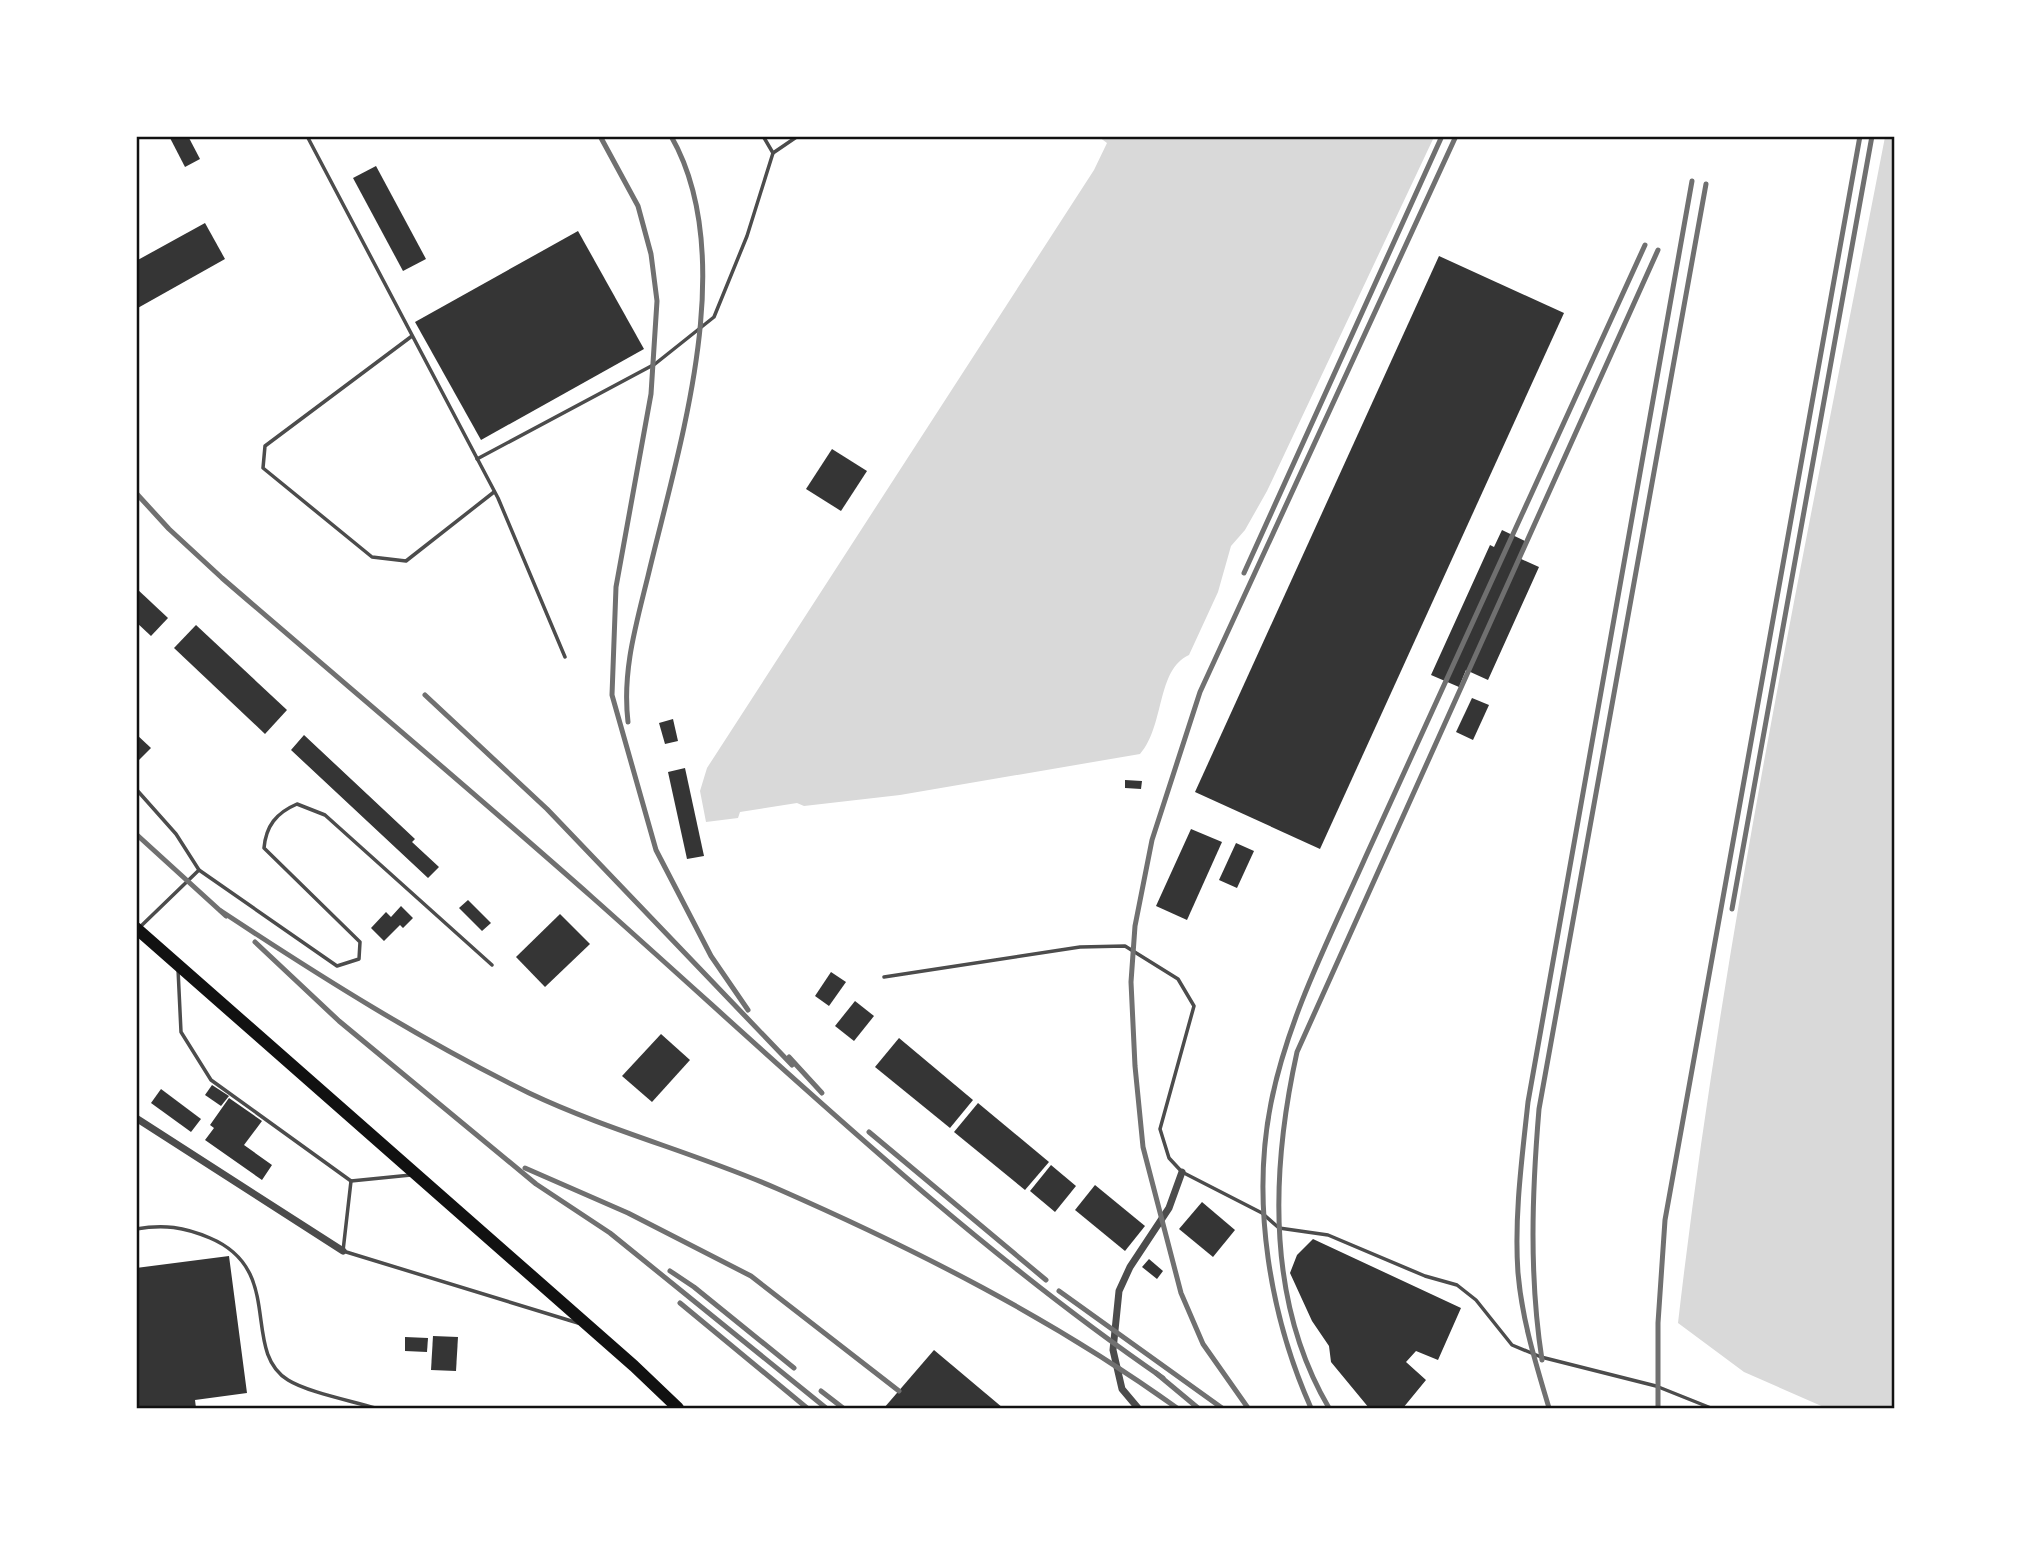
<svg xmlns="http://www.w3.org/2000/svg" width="2031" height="1545" font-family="'PT Sans',sans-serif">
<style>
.water{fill:#d9d9d9}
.building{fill:#353535}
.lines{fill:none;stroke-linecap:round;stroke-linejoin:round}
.service{stroke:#4c4c4c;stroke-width:3.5}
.minor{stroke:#4c4c4c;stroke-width:7}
.trunk{stroke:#111;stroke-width:12}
.rail{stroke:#707070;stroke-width:5}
.neatline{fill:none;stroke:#111;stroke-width:2.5}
</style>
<rect width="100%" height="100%" fill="#fff"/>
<g class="water">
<path d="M1099,137H1434L1267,491L1245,530L1231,546L1218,592L1189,655C1156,670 1165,726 1140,754L900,795L804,806L797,803L740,812L738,818L706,822L700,791L707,768L1094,170L1107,143Z"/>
<path d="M1885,137H1895V1408H1826L1744,1372L1678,1323C1724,924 1809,530 1885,137Z"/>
</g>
<g class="building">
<polygon points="169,136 188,136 200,159 185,167"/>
<polygon points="376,166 426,259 403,271 353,178"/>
<polygon points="205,223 225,259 136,309 136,261"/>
<polygon points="578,231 644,349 481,440 415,322"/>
<polygon points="1439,256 1564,313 1320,849 1195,792"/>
<polygon points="832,449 867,471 841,511 806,489"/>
<polygon points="1502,530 1527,542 1519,558 1539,567 1488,680 1466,670 1459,687 1431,675 1490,545 1494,547"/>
<polygon points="136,588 168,618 151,636 136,622"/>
<polygon points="196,625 287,710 265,734 174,648"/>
<polygon points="1472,698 1489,705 1473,740 1456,732"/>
<polygon points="673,719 678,741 665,744 659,723"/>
<polygon points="136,734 151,748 136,763"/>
<polygon points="304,735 415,839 412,842 439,867 428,878 291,750"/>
<polygon points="685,768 704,856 687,859 668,772"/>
<polygon points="1125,780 1142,781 1141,789 1125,788"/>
<polygon points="1191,829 1222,842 1187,920 1156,906"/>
<polygon points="1236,843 1254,851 1237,888 1219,880"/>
<polygon points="468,900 491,923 482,931 459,908"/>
<polygon points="401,906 413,918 403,928 400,925 384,941 371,928 386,912 391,917"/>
<polygon points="560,914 590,944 545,987 516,957"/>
<polygon points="831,972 846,982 829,1006 815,996"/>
<polygon points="855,1001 874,1016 854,1041 835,1026"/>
<polygon points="661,1034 690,1060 652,1102 622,1076"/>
<polygon points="899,1038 973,1100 950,1128 875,1067"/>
<polygon points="212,1085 229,1096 221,1106 205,1095"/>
<polygon points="161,1089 201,1119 191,1132 151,1103"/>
<polygon points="229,1098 262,1121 244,1145 272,1165 262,1180 205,1140 214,1128 210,1125"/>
<polygon points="978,1103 1049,1162 1025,1190 954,1132"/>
<polygon points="1051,1165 1076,1186 1055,1212 1030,1191"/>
<polygon points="1095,1185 1145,1226 1125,1251 1075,1210"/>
<polygon points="1202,1202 1235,1230 1213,1257 1179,1229"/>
<polygon points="1313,1239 1461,1308 1438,1360 1416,1351 1406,1362 1426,1380 1403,1408 1369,1408 1331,1362 1329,1346 1312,1321 1290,1273 1297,1255"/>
<polygon points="229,1256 247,1393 195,1400 196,1408 136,1408 136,1268"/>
<polygon points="1149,1259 1163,1271 1157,1279 1142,1267"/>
<polygon points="433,1336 458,1337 456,1371 431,1370"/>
<polygon points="405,1337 428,1338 427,1352 405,1351"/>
<polygon points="934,1350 1003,1408 884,1408"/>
</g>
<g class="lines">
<g class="service">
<polyline points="307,136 498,498 565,657"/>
<polyline points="773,153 798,136"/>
<polyline points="412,336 265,446 263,468 372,557 406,561 494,492"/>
<polyline points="477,459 655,364 714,317 747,236 773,153 763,136"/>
<path d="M136,789L176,834L199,870L337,966L359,959L360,942L264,848C266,826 276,813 297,804L325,815L492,965"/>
<polyline points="140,927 199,870"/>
<polyline points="178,969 181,1032 211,1080 351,1181 411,1175"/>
<polyline points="884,977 1080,947 1125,946 1178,979 1194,1006 1160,1129 1169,1158 1182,1172 1262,1213 1279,1228 1328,1235 1425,1276 1457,1285 1476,1300 1512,1345 1541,1357 1656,1386 1711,1408"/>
<polyline points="351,1181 343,1251 578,1323"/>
<path d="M136,1229C164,1224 184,1227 210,1238C286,1270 240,1350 288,1380C307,1392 352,1401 375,1408"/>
</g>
<g class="minor">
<polyline points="136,1118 343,1251"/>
<polyline points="1138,1408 1122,1389 1113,1350 1119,1291 1130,1267 1169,1208 1182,1172"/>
</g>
<polyline class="trunk" points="136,928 634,1366 678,1408"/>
<g class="rail">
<polyline points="600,136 638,206 651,254 657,301 651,394 616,587 612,695 656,850 711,956 748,1010"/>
<path d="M136,493L169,529L222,578C346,685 471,790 593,898C779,1063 958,1237 1163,1378"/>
<polyline points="1244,573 1442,136"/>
<polyline points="425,695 547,809 792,1065"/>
<path d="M628,722C622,671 636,625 648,576C678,449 741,258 671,136"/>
<polyline points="136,834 226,916"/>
<polyline points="1732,909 1872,136"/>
<path d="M221,911C321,977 421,1040 529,1093C609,1131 696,1153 778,1189C917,1250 1053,1319 1177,1408"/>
<polyline points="255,942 339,1021 536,1184 610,1233 826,1408"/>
<polyline points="789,1057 822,1093"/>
<polyline points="869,1132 1046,1280"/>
<polyline points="525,1168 628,1213 751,1276 899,1391"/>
<polyline points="670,1271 694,1287 794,1368"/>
<polyline points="1059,1291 1222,1408"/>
<polyline points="680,1303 807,1408"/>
<path d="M1542,1360C1529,1276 1532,1193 1539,1109L1706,184"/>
<polyline points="1156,1373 1198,1408"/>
<polyline points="821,1391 843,1408"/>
<polyline points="1248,1408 1203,1344 1181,1293 1143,1147 1135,1066 1131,982 1135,926 1152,840 1200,692 1456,136"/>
<path d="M1311,1408C1270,1316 1251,1203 1271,1103C1288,1017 1331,935 1366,856L1645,245"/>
<path d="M1329,1408C1266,1301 1271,1170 1297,1052L1658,250"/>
<path d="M1549,1408C1536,1364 1522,1320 1518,1273C1514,1217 1522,1158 1528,1102L1692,181"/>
<polyline points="1658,1408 1658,1323 1665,1220 1860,136"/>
</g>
</g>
<rect width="2031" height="1545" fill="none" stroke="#ffffff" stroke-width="276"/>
<rect x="138" y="138" width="1755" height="1269" class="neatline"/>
</svg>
